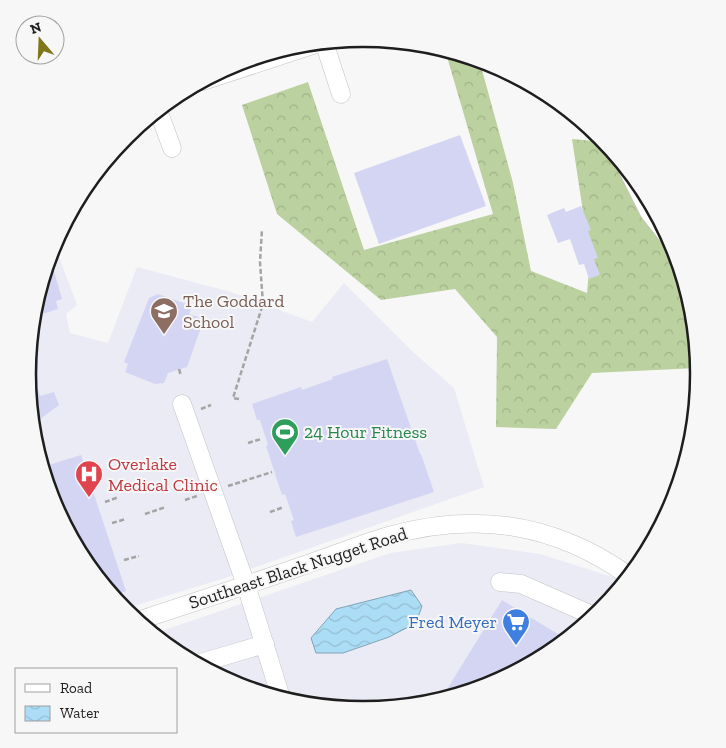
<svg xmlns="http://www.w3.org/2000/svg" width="726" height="748" font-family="'Zilla Slab',serif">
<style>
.built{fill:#eaebf4}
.forest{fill:url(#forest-crowns)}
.water{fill:url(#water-waves);stroke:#81a4b5}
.building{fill:#d4d5f2}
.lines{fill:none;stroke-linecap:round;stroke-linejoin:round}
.minor-casing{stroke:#c2c3c4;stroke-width:19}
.path{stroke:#a4a4a5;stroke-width:2.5;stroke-dasharray:5 2.5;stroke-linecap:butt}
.minor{stroke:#fff;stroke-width:18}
.labels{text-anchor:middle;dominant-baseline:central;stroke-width:4;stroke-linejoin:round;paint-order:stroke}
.education-label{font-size:18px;fill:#785e54;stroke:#f7f7f8;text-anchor:start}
.leisure-label{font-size:18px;fill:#27864d;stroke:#f7f7f8;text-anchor:start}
.health-label{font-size:18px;fill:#be3a42;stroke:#f7f7f8;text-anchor:start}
.street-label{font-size:18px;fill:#1e1e1e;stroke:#f7f7f8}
.shop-label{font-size:18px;fill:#366cbe;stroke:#f7f7f8;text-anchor:end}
.rim{fill:none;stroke:#1e1e1e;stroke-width:2.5}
</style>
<defs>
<pattern id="forest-crowns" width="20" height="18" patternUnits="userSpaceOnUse" patternTransform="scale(1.25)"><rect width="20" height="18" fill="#bbd19f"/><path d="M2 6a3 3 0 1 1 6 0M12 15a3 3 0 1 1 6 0" fill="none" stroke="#a0b388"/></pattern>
<pattern id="water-waves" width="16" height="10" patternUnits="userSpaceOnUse" patternTransform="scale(1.25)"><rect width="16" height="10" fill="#acddf6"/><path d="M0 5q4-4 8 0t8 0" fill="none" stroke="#94bdd2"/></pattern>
</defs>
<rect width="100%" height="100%" fill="#f7f7f8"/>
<g class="built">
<polygon points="54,243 77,305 66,314 70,333 108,343 137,267 231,292 312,322 344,283 413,352 454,388 484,487 225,578 124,609 84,560 53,502 34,439 28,374 34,308"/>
<polygon points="461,543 540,554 625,581 600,611 549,653 491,684 428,703 363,709 297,703 234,684 176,653 153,634 390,553"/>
</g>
<polygon class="forest" points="445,50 482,70 513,183 531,271 587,293 590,258 572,139 605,142 642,188 673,246 692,309 698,368 592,373 556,429 496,427 497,337 455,289 381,300 277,214 242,105 308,82 364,250 493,214"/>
<polygon class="water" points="411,590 422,606 416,623 389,637 343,653 316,653 311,638 336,609"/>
<g class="building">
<polygon points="460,135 486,206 379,244 354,173"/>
<polygon points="581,206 591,230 588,231 598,258 594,259 600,275 589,279 584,264 579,265 570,239 558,243 547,215 564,208 566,212"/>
<polygon points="50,257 62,299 56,301 58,309 33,317 34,308"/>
<polygon points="158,294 192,306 189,314 204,319 187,367 168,373 164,383 155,384 125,372 128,364 124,362 149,298"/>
<polygon points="387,359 420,454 421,454 434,492 296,537 291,521 294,520 285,494 282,495 266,446 268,445 260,420 257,420 252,404 301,387 302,390 333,379 332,377"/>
<polygon points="33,373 40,396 54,392 59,405 32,425 28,374"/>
<polygon points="81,455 126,591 113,596 84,560 53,502 42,467"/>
<polygon points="502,600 566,639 549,653 491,684 441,699"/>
</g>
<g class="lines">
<g class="minor-casing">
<g id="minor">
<polyline points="324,42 341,94"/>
<polyline points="203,81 319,43"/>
<polyline points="158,110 172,148"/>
<polyline points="628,170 649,212 667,235"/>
<polyline points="182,404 246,585 281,698"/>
<polyline points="500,582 521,584 594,616"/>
<path d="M137,621C191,603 245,586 299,567C329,557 358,545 388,536C476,511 555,523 629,576"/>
<polyline points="197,664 265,644"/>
</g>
</g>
<g class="path">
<polyline points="179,369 181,376"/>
<polyline points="239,399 233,398 263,304 260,262 262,229"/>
<polyline points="201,409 211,405"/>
<polyline points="248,443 261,439"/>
<polyline points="228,486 272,472"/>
<polyline points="185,500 197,496"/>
<polyline points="105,502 119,497"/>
<polyline points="270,512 284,507"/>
<polyline points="145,514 166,507"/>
<polyline points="112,523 126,519"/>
<polyline points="124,560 139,556"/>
</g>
<use href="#minor" class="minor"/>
</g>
<defs>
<g id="school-pin" transform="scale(1.4375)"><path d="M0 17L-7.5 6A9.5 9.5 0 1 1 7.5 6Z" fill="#8d6e63" stroke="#f7f7f8"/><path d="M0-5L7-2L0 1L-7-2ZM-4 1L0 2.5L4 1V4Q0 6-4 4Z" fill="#fff"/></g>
<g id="stadium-pin" transform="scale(1.4375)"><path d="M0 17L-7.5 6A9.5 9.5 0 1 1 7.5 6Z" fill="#2e9e5b" stroke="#f7f7f8"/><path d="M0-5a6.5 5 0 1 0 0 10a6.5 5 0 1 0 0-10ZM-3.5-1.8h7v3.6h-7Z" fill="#fff"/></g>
<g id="hospital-pin" transform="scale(1.4375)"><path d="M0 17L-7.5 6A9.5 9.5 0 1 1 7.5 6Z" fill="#e0444e" stroke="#f7f7f8"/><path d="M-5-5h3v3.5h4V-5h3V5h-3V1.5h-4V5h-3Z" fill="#fff"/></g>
<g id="supermarket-pin" transform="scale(1.4375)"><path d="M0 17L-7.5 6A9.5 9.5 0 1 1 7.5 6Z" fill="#3f7fe0" stroke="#f7f7f8"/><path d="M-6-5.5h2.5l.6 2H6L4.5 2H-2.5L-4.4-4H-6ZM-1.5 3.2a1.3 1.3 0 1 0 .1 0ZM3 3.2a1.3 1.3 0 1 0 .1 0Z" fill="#fff"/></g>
</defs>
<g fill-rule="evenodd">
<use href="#school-pin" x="164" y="311"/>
<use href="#stadium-pin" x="285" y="432"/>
<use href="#hospital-pin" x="89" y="474"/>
<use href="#supermarket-pin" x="516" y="622"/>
</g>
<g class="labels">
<g class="education-label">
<text x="183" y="301">The Goddard<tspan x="183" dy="21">School</tspan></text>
</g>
<g class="leisure-label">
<text x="304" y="432">24 Hour Fitness</text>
</g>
<g class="health-label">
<text x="108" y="464">Overlake<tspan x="108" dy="21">Medical Clinic</tspan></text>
</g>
<g class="street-label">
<text transform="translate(298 568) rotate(-18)">Southeast Black Nugget Road</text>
</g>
<g class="shop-label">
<text x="497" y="622">Fred Meyer</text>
</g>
</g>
<path d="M0 0H726V748H0ZM36 374a327 327 0 1 1 654 0a327 327 0 1 1-654 0Z" fill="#f7f7f8" fill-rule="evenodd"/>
<path class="rim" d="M36 374a327 327 0 1 1 654 0a327 327 0 1 1-654 0Z"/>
<rect x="15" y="668" width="162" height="65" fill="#f7f7f8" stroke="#a0a0a1"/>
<rect x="25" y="684" width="25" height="8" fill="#ffffff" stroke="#a0a0a1"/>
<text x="60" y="693" font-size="15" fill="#1e1e1e">Road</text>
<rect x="25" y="706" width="25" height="15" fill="url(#water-waves)" stroke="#a0a0a1"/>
<text x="60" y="718" font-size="15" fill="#1e1e1e">Water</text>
<g transform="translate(40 40) rotate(341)"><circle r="24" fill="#f7f7f8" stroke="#a0a0a1"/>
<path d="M0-4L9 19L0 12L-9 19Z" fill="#80761a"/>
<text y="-8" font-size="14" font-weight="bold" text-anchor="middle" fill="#1e1e1e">N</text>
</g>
</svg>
